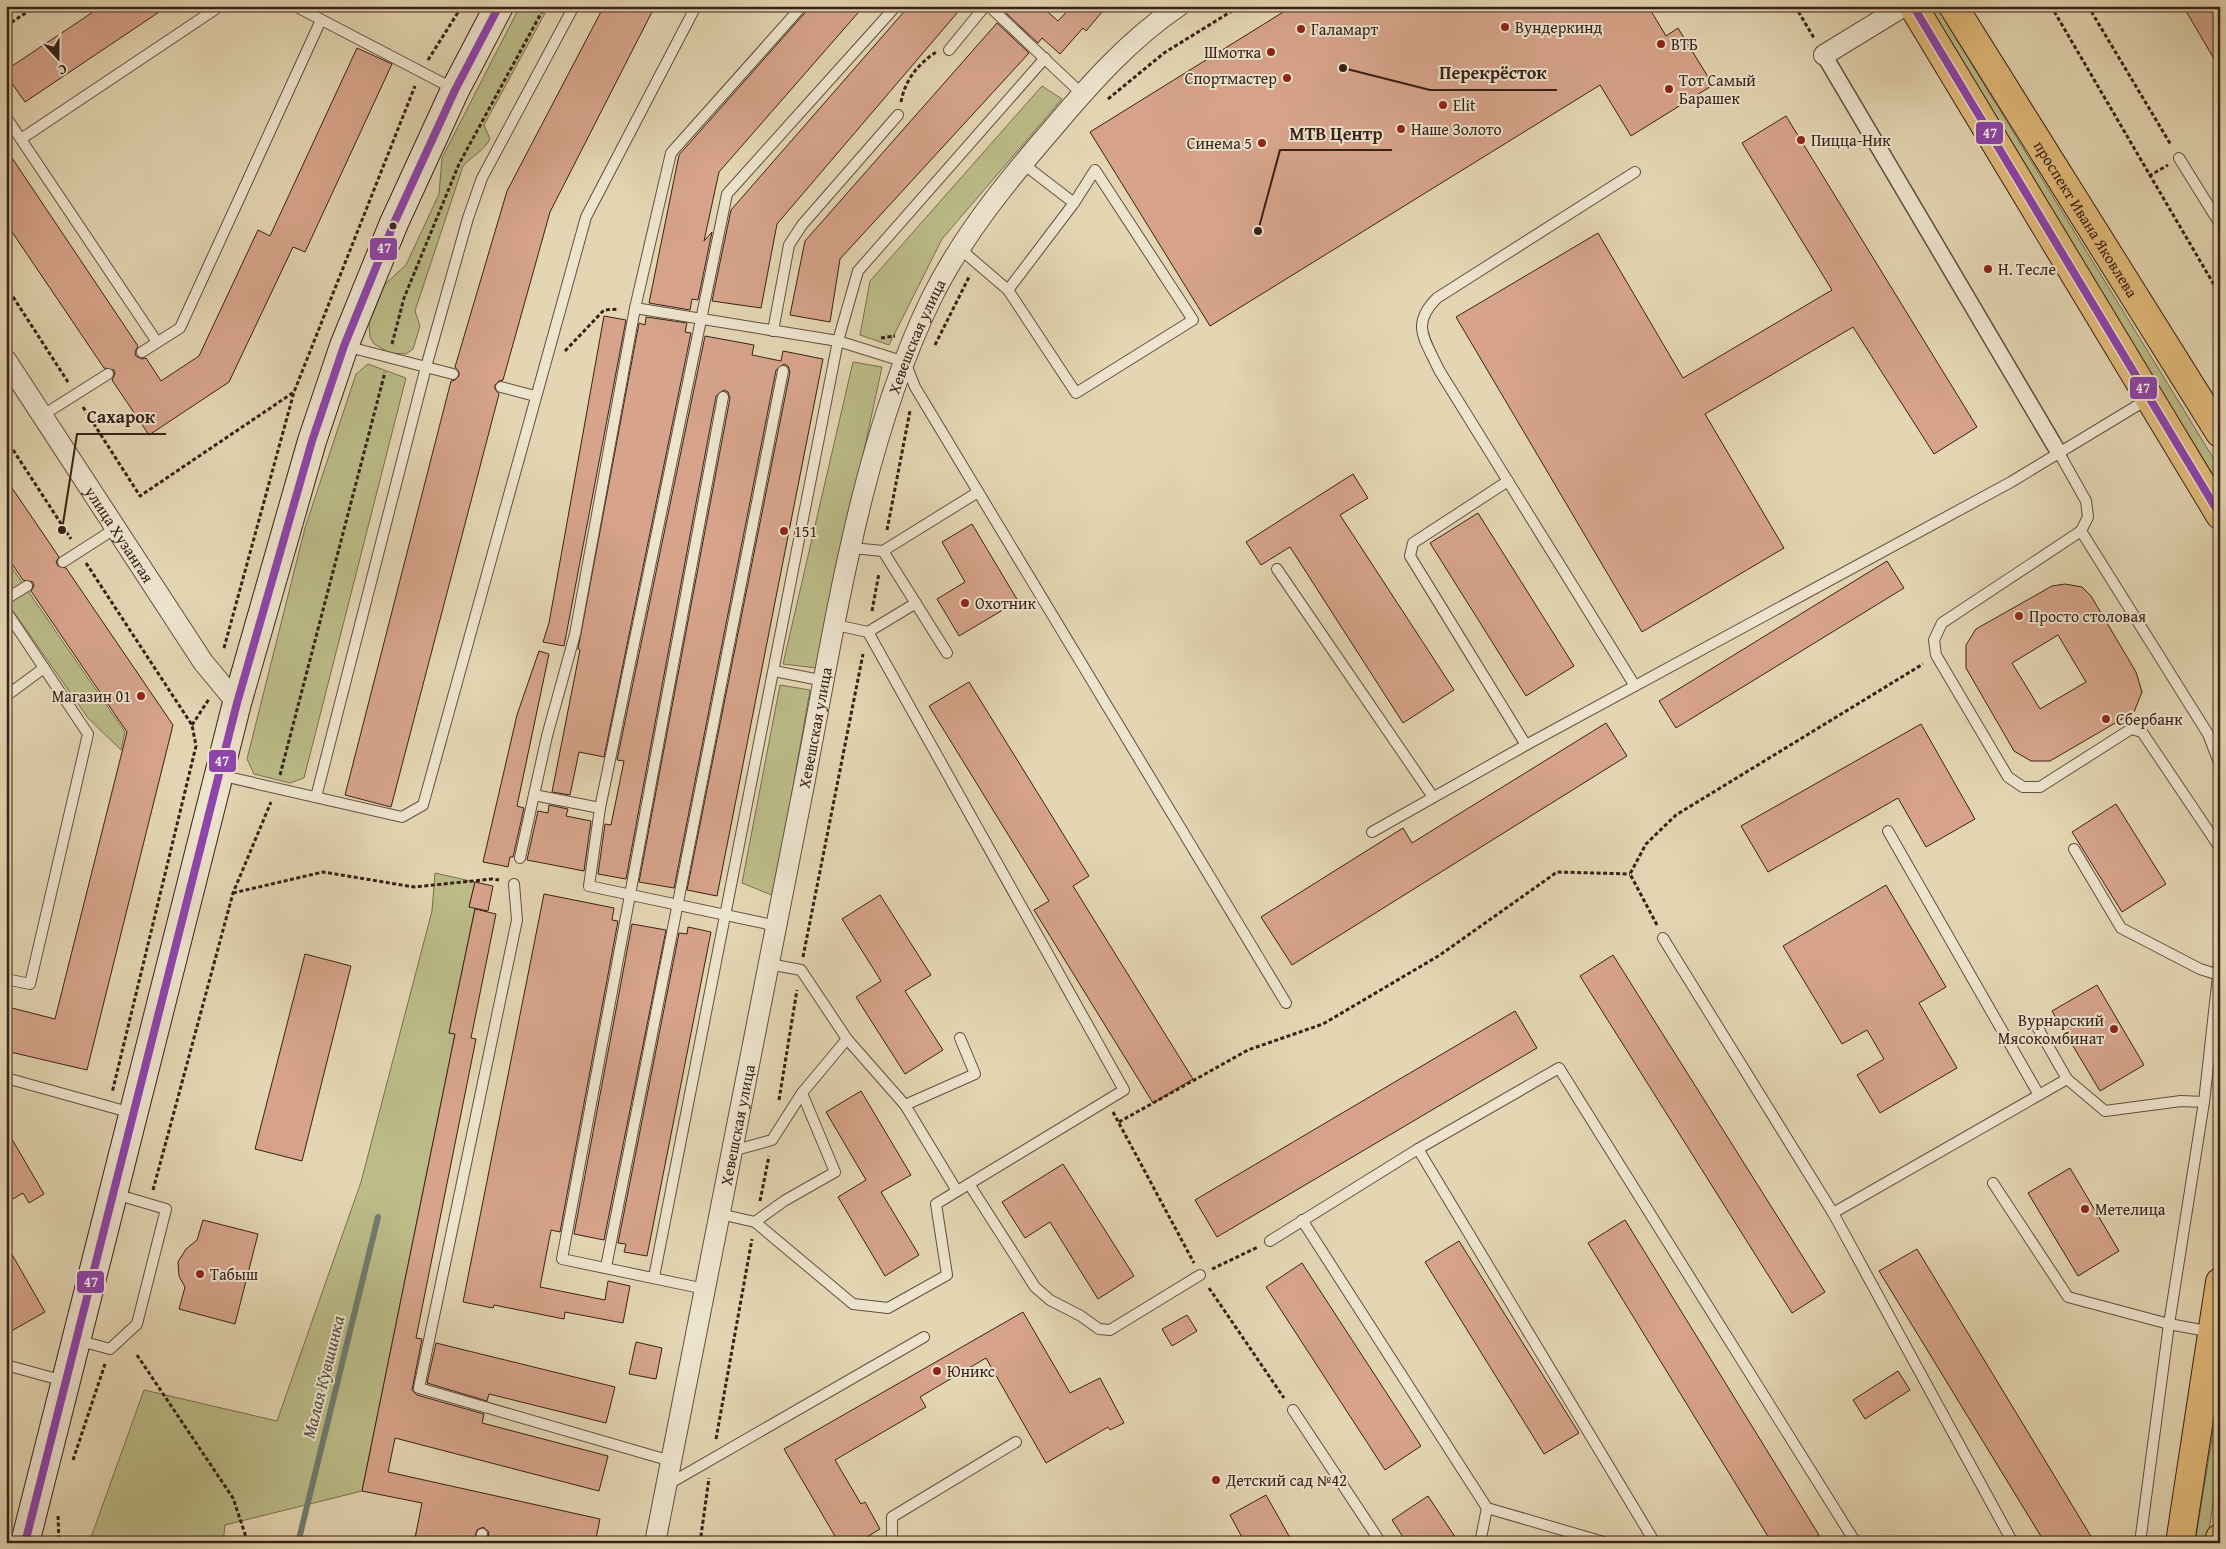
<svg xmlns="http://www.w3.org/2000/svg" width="2226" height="1549" font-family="'Gentium Book Plus',serif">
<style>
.green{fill:#bbbc88;stroke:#7a6e50}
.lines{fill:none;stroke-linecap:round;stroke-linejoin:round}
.stream{stroke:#707c70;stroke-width:6}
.building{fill:#d7a48b;stroke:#382017;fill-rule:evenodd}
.service-casing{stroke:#634e3e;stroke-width:12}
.pedestrian-casing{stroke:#634e3e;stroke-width:18}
.minor-casing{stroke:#634e3e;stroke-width:22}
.secondary-casing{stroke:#382017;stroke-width:30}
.primary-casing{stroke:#382017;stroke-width:30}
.path{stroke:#382017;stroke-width:3;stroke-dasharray:4 2.5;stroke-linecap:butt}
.service{stroke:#ede4ce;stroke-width:10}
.pedestrian{stroke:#ede4ce;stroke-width:15}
.minor{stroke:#ede4ce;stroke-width:20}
.secondary{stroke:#ede4ce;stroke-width:28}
.primary{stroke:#e2bb7a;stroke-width:28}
.bus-1-casing{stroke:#ede4ce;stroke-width:11}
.bus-1{stroke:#8e44ad;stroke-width:8}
.poi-dot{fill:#8f2418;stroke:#ede4ce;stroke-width:2}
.bus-dot{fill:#382017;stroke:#ede4ce;stroke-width:2}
.labels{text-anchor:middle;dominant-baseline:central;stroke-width:4;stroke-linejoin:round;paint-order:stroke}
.poi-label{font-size:16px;fill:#382017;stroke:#ede4ce;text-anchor:start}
.street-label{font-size:16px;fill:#382017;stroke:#ede4ce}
.water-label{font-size:18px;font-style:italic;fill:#544e44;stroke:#ede4ce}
.leader{fill:none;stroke:#382017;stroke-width:2}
.callout-dot{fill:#382017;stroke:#ede4ce;stroke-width:2}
.callout-label{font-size:18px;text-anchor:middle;font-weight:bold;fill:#382017;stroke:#ede4ce;stroke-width:4;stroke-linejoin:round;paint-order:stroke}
.line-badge{stroke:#ede4ce;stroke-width:2}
.badge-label{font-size:14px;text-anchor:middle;font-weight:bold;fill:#fff}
</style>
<rect width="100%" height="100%" fill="#e4d6b3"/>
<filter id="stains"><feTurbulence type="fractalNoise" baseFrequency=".004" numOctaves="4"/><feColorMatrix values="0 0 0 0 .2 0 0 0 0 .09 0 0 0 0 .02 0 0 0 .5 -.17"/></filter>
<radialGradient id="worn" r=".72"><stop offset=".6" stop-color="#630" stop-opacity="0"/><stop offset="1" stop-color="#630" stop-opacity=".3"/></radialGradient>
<g class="green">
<path d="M520,6H549L484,125L490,139C484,151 472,156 463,166L415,311L420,326L413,349L406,354L390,353L374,344L370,337L369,323L385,284L406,265L439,194L442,158Z"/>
<polygon points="1926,6 1936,6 2220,469 2220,486"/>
<polygon points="1042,86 1062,99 942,239 889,345 860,335 870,281"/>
<polygon points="853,362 882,367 817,668 783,664"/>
<polygon points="368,364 406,378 304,778 290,783 254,774 247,759 305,528 356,374"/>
<polygon points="6,559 125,732 121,750 88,718 6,601"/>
<polygon points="780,685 810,690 774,896 742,883"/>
<polygon points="435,873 475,882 469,907 475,908 449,1033 455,1034 362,1491 225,1525 223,1543 89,1543 144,1390 277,1421 361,1182 432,911"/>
<polygon points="2220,1389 2220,1460 2207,1543 2195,1543"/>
</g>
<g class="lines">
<polyline class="stream" points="298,1543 378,1217"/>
</g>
<g class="building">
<polygon points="102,6 168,6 25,102 6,75 6,70"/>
<polygon points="604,6 655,6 550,212 503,380 499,381 495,385 495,389 499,394 391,807 345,795 451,381 455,380 459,376 459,372 455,367 507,191"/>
<polygon points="811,6 864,6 719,172 704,241 712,232 698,300 692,299 690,310 649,303 679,155"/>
<polygon points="909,6 963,6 777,224 761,308 712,301 731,210"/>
<polygon points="1012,6 1041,6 1058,21 1072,6 1107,6 1086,31 1083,28 1060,54 1042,38 1038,43 1006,13"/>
<polygon points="1293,6 1648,6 1666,36 1678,28 1713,85 1631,136 1600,85 1210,326 1090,132"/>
<polygon points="2183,6 2220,6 2220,69"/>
<polygon points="997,23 1029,53 840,259 830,322 790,315 805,241"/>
<polygon points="357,48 392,64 305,252 293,247 229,382 149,435 112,380 115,374 114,370 104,368 6,223 6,149 138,346 135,352 136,356 142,359 146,358 161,381 199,356 258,230 270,236"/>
<polygon points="1786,116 1977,427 1934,454 1853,327 1705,414 1784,548 1642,632 1456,317 1598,233 1683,378 1832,290 1742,143"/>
<polygon points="604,316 626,320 564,646 543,642 549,623"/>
<polygon points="646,317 687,323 685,332 691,333 604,757 579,752 570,795 552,792 580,650 578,649 639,323 645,325"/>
<polygon points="705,336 754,345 752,355 781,361 783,351 823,359 717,896 687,890 790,372 788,366 784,364 776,370 674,888 639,882 730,398 728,392 724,390 716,396 626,879 598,874 605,824 611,825 624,761 617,760"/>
<polygon points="1353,474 1368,498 1340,515 1454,690 1403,723 1290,547 1261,565 1246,542"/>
<polygon points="6,479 59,557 56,562 58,566 66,568 173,725 87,1070 6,1051 6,1033 12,1008 55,1019 127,732 31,591 34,586 33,582 23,580 6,555"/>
<polygon points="1478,513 1574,666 1526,696 1430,543"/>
<polygon points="972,524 1018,601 959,636 937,599 965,582 942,542"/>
<polygon points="1887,561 1904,588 1676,728 1659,701"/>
<path d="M2065,584L2082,587L2091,596L2136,672L2142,692L2134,712L2050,761H2031L2014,751L1966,668V645L1976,629L2052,586ZM2058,635L2086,682L2040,709L2012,663Z"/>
<polygon points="539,651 549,654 517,806 524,808 513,857 510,857 508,867 504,866 483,862 517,715"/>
<polygon points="969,682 1089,876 1073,886 1193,1079 1153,1103 1034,910 1049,901 929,706"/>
<polygon points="1606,723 1627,756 1292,965 1261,917 1403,828 1412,843"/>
<polygon points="1921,724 1975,819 1926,847 1898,798 1768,872 1741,826"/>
<polygon points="2116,804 2166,884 2122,912 2072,832"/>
<polygon points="549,805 568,809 566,816 591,821 584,871 527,860 538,811 548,813"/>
<polygon points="475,882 493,886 488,911 469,907"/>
<polygon points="1886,885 1946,987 1919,1003 1957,1068 1880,1113 1857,1075 1884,1059 1867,1030 1842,1044 1783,946"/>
<polygon points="544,894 614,908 612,920 618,921 560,1232 551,1230 540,1287 605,1300 608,1281 630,1286 623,1323 565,1312 564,1319 494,1305 493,1308 463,1302"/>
<polygon points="880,895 931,975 905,991 943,1050 905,1074 856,997 881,981 842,919"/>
<polygon points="475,909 496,914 471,1038 476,1039 416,1338 422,1339 412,1390 417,1395 484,1414 482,1423 608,1456 599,1491 395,1438 388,1472 600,1519 595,1543 487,1543 489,1532 483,1527 477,1530 473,1543 414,1543 422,1503 362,1491 455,1034 449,1033"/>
<polygon points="632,924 666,930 604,1240 574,1234"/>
<polygon points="688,927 711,932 647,1256 624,1252 626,1244 618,1243 679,933 687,934"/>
<polygon points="305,954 351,966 302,1161 255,1149"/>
<polygon points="1613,955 1825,1292 1792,1313 1580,976"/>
<polygon points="2097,985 2144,1065 2100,1091 2052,1011"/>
<polygon points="1515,1011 1537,1048 1217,1237 1195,1200"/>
<polygon points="861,1091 911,1175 881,1192 919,1255 885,1276 838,1197 866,1180 826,1112"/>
<polygon points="6,1129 44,1194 29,1203 23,1193 6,1203"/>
<polygon points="1063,1164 1134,1276 1098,1299 1050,1222 1025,1238 1002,1202"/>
<polygon points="2070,1168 2119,1251 2078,1276 2028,1193"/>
<polygon points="203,1220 258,1234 235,1324 179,1309 185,1287 179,1276 178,1262 186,1249 197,1240"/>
<polygon points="1625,1220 1819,1535 1807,1543 1772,1543 1588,1243"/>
<polygon points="1459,1241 1579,1433 1544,1454 1425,1262"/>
<polygon points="6,1244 45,1312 6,1334"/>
<polygon points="1917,1249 2095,1543 2045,1543 1879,1271"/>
<polygon points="1302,1263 1421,1446 1385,1470 1266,1287"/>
<polygon points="1023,1312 1070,1393 1100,1378 1124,1423 1110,1430 1108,1427 1046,1463 986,1358 920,1397 926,1407 835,1460 861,1504 865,1502 880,1529 857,1543 839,1543 784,1449"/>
<polygon points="1187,1315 1197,1331 1172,1346 1162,1329"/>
<polygon points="636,1342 662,1348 656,1379 629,1374"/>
<polygon points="436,1343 615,1387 606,1423 489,1394 487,1401 427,1383"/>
<polygon points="1898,1371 1910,1390 1865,1419 1853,1400"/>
<polygon points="1266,1495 1293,1543 1245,1543 1230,1515"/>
<polygon points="1428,1496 1459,1543 1407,1543 1392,1520"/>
</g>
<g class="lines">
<g class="service-casing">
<g id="service">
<polyline points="295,6 454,89"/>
<polyline points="802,6 671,153 635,308 838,341 905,362 915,387 1286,1003"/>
<polyline points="989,6 1082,94"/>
<polyline points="949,50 985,6"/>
<polyline points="6,117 157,342"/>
<polyline points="21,139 220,6"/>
<polyline points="2179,158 2220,224"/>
<polyline points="1022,163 1074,203"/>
<polygon points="1095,170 1193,320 1076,393 1008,290 1074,203"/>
<polyline points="959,248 1008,290"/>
<polyline points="773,331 789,245 802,225 898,115"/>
<polyline points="345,346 453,374"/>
<polyline points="142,352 180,328 321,20"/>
<polyline points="501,387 535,396"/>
<polyline points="43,415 108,374"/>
<polyline points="2059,453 2086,501 2088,517 2081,531 1942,623 1934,640 1936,655 2008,777 2023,787 2040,787 2131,729 2142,732 2220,848"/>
<polyline points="1508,481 1413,543 1410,556 1526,745"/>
<polyline points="2081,531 2208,734 2220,765"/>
<polyline points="852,548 883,551"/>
<polyline points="63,562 116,528"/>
<polyline points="1277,569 1433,797"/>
<polyline points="6,599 27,586"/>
<polyline points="6,611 88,734 30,984 6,979"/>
<polyline points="836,625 868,632 916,603"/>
<polyline points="947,653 883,551 978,492"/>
<polyline points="774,671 825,681"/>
<path d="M1635,686L1439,370C1425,339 1410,325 1437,298L1635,172"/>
<polyline points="6,696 44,668"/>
<polyline points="219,775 402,817 423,805 586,217 696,6"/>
<polyline points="534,795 600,808 589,886 777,926"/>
<polyline points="316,797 426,367 468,218 482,178 574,6"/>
<polyline points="600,808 727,194 896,6"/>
<polyline points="1888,831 2039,1095"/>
<polyline points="1372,832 1526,745 2011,482 2148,399"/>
<polyline points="2074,849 2121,928 2200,969 2219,975"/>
<polyline points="520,858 547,736 575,634 635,308"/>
<polyline points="514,884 517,920 419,1388 671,1461"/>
<polyline points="1663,938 1833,1213 2013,1543"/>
<polyline points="2035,1023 2067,1079"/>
<polyline points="847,1039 905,1105 975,1074 960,1038"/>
<polyline points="6,1078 132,1113"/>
<polyline points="905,1105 957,1191"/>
<polyline points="1418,1149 1655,1543"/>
<polyline points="732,1151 772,1140 802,1093 847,1039 801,970 769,964"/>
<polyline points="1993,1183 2068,1297 2169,1324 2212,1332"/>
<polyline points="969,1184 1035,1287 1050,1300 1081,1316 1099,1329 1110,1330 1200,1275"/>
<polyline points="1833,1213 2067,1079 2105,1111 2181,1101 2204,1102"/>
<polyline points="720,1214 755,1222 853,1304 888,1308 947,1275 936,1204 1124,1090 868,632"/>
<polyline points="1302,1220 1487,1508 1607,1543"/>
<polyline points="755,1222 784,1201 835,1172 802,1093"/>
<polyline points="1270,1241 1418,1149 1559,1068 1856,1543"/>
<polyline points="606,1267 783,371"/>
<polyline points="654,1277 838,341 858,271 1045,58"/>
<polyline points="705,1289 562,1259 723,397"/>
<polyline points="77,1340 110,1349 137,1324 166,1209 115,1194"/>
<polyline points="6,1365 64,1381"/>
<polyline points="1293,1410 1381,1543"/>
<polyline points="667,1485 924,1337"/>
<polyline points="480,1543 482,1534"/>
<polyline points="892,1543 892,1517 1016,1442"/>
<polyline points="1480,1543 1487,1508"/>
<polyline points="2140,1543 2169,1324 2204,1102 2220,958"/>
</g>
</g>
<g class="pedestrian-casing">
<polyline id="pedestrian" points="1824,55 2059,453"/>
</g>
<g class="minor-casing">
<g id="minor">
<polyline points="1824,55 1904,6"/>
<path id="s1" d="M6,360L203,662L237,703"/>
<path id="s2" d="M655,1543C703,1297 752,1051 800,805C833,640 858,449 932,297C963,235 1008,180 1053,128C1091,83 1130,39 1179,6"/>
</g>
</g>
<g class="secondary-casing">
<polyline id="secondary" points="25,1543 237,703 312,441 344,346 394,223 455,90 499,6"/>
</g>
<g class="primary-casing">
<g id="primary">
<polyline points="1913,6 2220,515"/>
<path id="s3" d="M1953,6L2220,433"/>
<polyline points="2180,1543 2220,1282"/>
<polyline points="2219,1543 2220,1538"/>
</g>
</g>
<g class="path">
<polyline points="1795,6 1814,38"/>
<polyline points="2051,6 2220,295"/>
<polyline points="2088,6 2171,145"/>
<polyline points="6,26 36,6"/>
<polyline points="428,60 462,6"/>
<polyline points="1108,99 1164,53 1240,6"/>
<path d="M901,102C905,80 918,64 936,52"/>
<polyline points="2149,176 2168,165"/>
<polyline points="6,286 68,382"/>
<polyline points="881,338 895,336"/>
<polyline points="392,344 404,298 459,164 545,6"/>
<polyline points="935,345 970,275"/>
<polyline points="565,351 604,310 619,309"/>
<polyline points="83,407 140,496 294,392"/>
<polyline points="6,439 71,539"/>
<polyline points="887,530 910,411"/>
<polyline points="86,563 192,725 196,746 112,1093"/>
<polyline points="872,611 879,573"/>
<polyline points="224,648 294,392 415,86"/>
<polyline points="6,718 7,710"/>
<polyline points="192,725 209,699"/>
<polyline points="280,775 385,372"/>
<polyline points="233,893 323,872 414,887 492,879 499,880"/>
<polyline points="1657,925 1630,874 1646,844 1676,815 1923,664"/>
<polyline points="803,957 863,654"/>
<polyline points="779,1100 797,990"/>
<polyline points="1113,1112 1194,1263"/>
<polyline points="1119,1122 1248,1050 1323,1024 1440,955 1557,872 1630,874"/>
<polyline points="153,1190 233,893 271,802"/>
<polyline points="760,1201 769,1156"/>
<polyline points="1212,1269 1258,1247"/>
<polyline points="1209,1288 1284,1398"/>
<polyline points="137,1355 233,1498 248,1543"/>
<polyline points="716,1439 752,1239"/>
<polyline points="73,1460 105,1364"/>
<polyline points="58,1516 59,1543"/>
<polyline points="700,1543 709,1478"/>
</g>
<use href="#service" class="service"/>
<use href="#pedestrian" class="pedestrian"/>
<use href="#minor" class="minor"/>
<use href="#secondary" class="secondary"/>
<use href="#primary" class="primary"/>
<g class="bus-1-casing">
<g id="bus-1">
<polyline points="1913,6 2220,515"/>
<polyline points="25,1543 237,703 312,441 344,346 394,223 455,90 499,6"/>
</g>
</g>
<use href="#bus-1" class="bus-1"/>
</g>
<g class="poi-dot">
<circle cx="1505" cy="27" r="5"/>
<circle cx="1301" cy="29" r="5"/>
<circle cx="1661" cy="44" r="5"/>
<circle cx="1271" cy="52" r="5"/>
<circle cx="1287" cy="78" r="5"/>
<circle cx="1669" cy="89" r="5"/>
<circle cx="1443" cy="105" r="5"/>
<circle cx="1401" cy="129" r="5"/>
<circle cx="1801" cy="140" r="5"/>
<circle cx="1262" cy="143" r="5"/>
<circle cx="1988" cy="269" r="5"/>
<circle cx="784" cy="531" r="5"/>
<circle cx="965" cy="603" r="5"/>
<circle cx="2019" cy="616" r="5"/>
<circle cx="141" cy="696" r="5"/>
<circle cx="2106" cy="719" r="5"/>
<circle cx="2114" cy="1029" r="5"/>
<circle cx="2085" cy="1209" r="5"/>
<circle cx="200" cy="1274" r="5"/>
<circle cx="937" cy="1371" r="5"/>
<circle cx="1216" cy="1480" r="5"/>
</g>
<circle class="bus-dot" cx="393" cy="226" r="4.5"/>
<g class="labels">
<g class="poi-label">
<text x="1515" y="27">Вундеркинд</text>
<text x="1311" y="29">Галамарт</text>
<text x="1671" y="44">ВТБ</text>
<text x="1261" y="52" text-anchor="end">Шмотка</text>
<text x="1277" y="78" text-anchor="end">Спортмастер</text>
<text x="1679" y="80">Тот Самый<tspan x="1679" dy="18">Барашек</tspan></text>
<text x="1453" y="105">Elit</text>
<text x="1411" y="129">Наше Золото</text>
<text x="1811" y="140">Пицца-Ник</text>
<text x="1252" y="143" text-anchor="end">Синема 5</text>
<text x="1998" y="269">Н. Тесле</text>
<text x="794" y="531">151</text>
<text x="975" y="603">Охотник</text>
<text x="2029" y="616">Просто столовая</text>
<text x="131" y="696" text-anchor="end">Магазин 01</text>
<text x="2116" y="719">Сбербанк</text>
<text x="2104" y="1020" text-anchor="end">Вурнарский<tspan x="2104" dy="18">Мясокомбинат</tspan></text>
<text x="2095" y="1209">Метелица</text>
<text x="210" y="1274">Табыш</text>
<text x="947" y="1371">Юникс</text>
<text x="1226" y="1480">Детский сад №42</text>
</g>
<g class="street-label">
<text stroke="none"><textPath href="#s3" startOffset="251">проспект Ивана Яковлева</textPath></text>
<text stroke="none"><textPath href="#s2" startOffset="1236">Хевешская улица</textPath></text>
<text stroke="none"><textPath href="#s1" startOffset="208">улица Хузангая</textPath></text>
<text stroke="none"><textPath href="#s2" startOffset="831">Хевешская улица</textPath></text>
<text stroke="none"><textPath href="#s2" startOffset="426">Хевешская улица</textPath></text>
</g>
<g class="water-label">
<text transform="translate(323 1377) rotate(-76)">Малая Кувшинка</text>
</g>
</g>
<path class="leader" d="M1343 68L1430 90H1557M1258 231L1280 150H1392M62 530L77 434H166"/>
<g class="callout-dot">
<circle cx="1343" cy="68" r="5"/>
<circle cx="1258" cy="231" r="5"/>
<circle cx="62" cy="530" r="5"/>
</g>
<g class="callout-label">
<text x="1493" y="79">Перекрёсток</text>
<text x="1336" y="140">МТВ Центр</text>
<text x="121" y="423">Сахарок</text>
</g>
<g class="line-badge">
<rect x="1975" y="121" width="29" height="24" rx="5" fill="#8e44ad"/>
<rect x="369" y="237" width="29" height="24" rx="5" fill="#8e44ad"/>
<rect x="2129" y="376" width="29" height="24" rx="5" fill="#8e44ad"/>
<rect x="208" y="749" width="29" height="24" rx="5" fill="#8e44ad"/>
<rect x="76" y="1270" width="29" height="24" rx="5" fill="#8e44ad"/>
</g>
<g class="badge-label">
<text x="1990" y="138">47</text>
<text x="384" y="253">47</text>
<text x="2143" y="393">47</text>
<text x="222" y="766">47</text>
<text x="91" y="1287">47</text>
</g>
<rect width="2226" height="1549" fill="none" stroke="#e4d6b3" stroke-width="25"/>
<rect x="8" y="8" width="2211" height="1534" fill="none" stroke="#382017" stroke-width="2.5"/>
<rect x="12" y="12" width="2201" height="1524" fill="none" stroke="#382017"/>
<g transform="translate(58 58) rotate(159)" stroke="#ede4ce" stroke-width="4" paint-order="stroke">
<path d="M0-4L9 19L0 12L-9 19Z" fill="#382017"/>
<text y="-8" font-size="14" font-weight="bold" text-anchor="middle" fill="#382017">С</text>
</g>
<rect width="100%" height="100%" filter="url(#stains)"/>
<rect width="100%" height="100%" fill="url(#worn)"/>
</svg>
